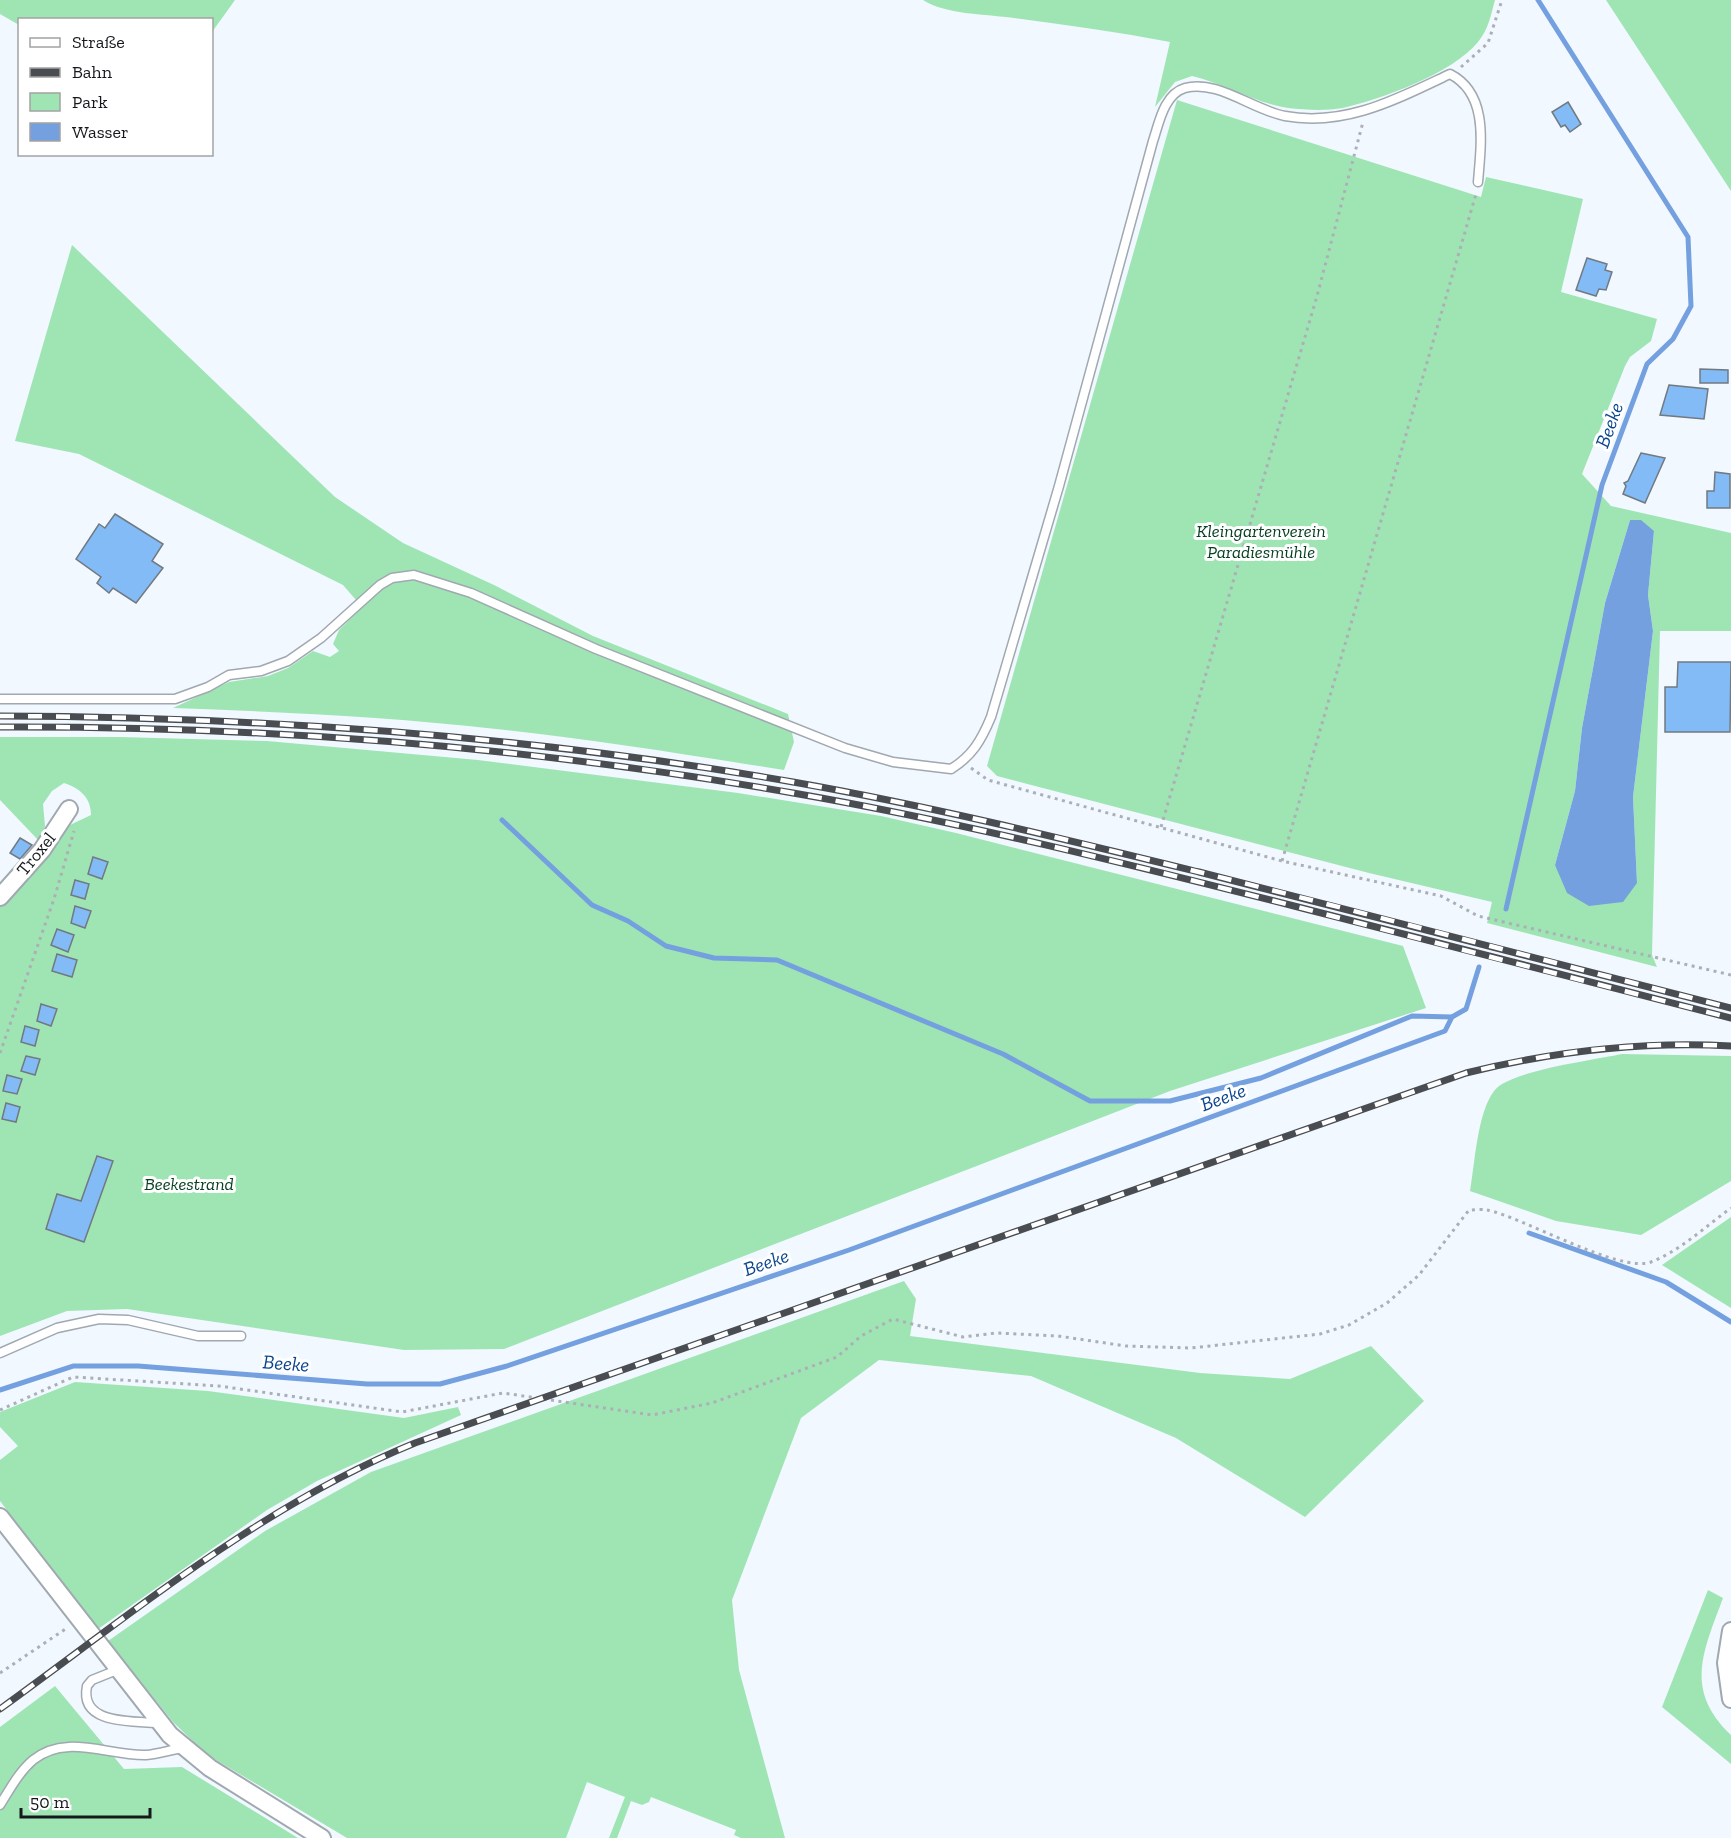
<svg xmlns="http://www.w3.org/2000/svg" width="1731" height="1838" font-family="'Zilla Slab',serif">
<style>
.green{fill:#9fe5b3;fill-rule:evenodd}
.water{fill:#74a0df}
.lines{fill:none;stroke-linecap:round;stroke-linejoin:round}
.stream{stroke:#74a0df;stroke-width:5}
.building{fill:#82bbf6;stroke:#717981;stroke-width:1.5}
.lane-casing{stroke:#a0a8b0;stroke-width:11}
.street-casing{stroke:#a0a8b0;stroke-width:20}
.path{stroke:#abb0b6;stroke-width:3;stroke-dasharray:3 4.5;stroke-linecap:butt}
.lane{stroke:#fff;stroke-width:8}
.street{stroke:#fff;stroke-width:16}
.rail-casing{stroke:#494d51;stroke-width:7}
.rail{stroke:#fff;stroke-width:4.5;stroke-dasharray:14;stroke-linecap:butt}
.labels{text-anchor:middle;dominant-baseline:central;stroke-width:6;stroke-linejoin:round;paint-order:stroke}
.park-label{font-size:18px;font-style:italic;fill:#074121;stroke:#fff}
.street-label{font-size:18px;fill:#16191c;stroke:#fff}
.water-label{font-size:20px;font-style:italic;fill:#0a458e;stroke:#fff}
</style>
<rect width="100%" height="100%" fill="#f1f8ff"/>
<g class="green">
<polygon points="0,0 235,0 212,32 212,20 20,20 19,25 0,14"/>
<path d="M923,0H1495C1491,15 1488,30 1478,42C1453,73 1382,99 1343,108C1326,111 1305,110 1288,108C1255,103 1225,84 1192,76L1175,82L1155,107L1170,42C1118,32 1066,25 1014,18C986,14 947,15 923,0Z"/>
<polygon points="1606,0 1731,0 1731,191"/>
<path d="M1177,100L1481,197L1486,177L1583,199L1561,292L1657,319L1651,341L1630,357L1625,366L1582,474L1611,506L1731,533V631H1660L1652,955L1657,967L1487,923L1492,902L1369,873L997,776L987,766ZM1630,520L1654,531L1648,595L1653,631L1633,797L1637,883L1555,865L1575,791L1582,728L1605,603Z"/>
<path d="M72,245L335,497L403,543L494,585L593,636L788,714L794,742L784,770C688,755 592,739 496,729C389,717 281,712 173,708L229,682L268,676L288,668L313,651L330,657L339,651L333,644L339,630L362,607L343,585L79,454L15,441Z"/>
<path d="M0,737H120L267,741L478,760L738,793L881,816L956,833L1403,946L1426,1008L1170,1091L504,1349L404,1350L127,1309L67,1311L0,1336V907L70,825L91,815C91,797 79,788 64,783L52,791L43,804L45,826L40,842L0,800Z"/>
<path d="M1622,1054L1731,1056V1181L1641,1235L1556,1221L1470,1191C1475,1163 1477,1114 1494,1091C1508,1071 1594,1060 1622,1054Z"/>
<polygon points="1731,1217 1731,1308 1662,1265"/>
<polygon points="904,1281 916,1299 910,1336 1200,1373 1290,1379 1371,1346 1424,1401 1305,1517 1176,1438 1031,1376 879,1360 801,1418 732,1600 739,1670 785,1838 741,1838 734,1835 736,1830 651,1797 649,1802 642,1805 631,1801 617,1838 609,1838 625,1797 587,1782 566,1838 347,1838 206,1754 173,1722 108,1641 265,1531 371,1472"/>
<polygon points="75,1382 208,1391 404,1418 458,1407 461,1415 317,1481 267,1510 98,1629 0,1501 0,1460 18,1446 0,1427 0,1412"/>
<path d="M1708,1590L1723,1598C1703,1652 1684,1690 1731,1735V1764L1662,1707Z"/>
<polygon points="55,1686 124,1769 182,1767 298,1838 0,1838 0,1727"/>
</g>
<polygon class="water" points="1630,520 1641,520 1654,531 1648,595 1653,631 1633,797 1637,883 1623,902 1589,906 1567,893 1555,865 1575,791 1582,728 1605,603"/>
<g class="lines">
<g class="stream">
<polyline points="502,820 592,905 628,921 666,946 714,958 777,960 1003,1054 1090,1101 1170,1101 1261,1078 1412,1016 1452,1017"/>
<polyline points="1506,909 1602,485 1647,364 1673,339 1691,306 1688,237 1538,0"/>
<polyline points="1529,1233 1666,1282 1731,1322"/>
<polyline points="0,1390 73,1366 138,1366 367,1384 440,1384 507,1366 849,1250 1445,1031 1452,1017 1466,1009 1479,967"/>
</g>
</g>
<g class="building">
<polygon points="1568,102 1581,124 1570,132 1565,125 1561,127 1552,112"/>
<polygon points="1587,258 1607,264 1605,270 1612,272 1606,290 1599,289 1596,296 1576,290"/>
<polygon points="1700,369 1728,370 1728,383 1700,383"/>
<polygon points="1669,385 1708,389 1704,419 1660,415"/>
<polygon points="1641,453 1665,458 1645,503 1623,494 1626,486 1624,483 1628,481"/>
<polygon points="1715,472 1730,474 1730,508 1707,508 1707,491 1714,491"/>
<polygon points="115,514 163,544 152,561 163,568 136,603 113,588 109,593 97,583 101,577 76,559 99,524 105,528"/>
<polygon points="1678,662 1731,662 1730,732 1665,732 1665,687 1677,687"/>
<polygon points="20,838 32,845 20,859 10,853"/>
<polygon points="93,857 108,862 102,879 88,874"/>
<polygon points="75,880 89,884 85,899 71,895"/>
<polygon points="75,906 91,911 85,928 71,923"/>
<polygon points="57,929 74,935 68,952 51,945"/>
<polygon points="57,954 77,960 72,977 52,971"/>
<polygon points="41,1004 57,1009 51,1026 37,1021"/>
<polygon points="25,1026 39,1030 35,1046 21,1042"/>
<polygon points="26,1056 40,1059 35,1075 21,1071"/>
<polygon points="7,1075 22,1079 17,1094 3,1091"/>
<polygon points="6,1103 20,1107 16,1122 2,1119"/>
<polygon points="97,1156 113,1161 84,1242 46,1229 57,1194 81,1201"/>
</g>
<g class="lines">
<g class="lane-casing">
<g id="lane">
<path d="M0,699H175L208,687L229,675L261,671L288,661L321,638L380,585L392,578L414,575L471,593L596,649L845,748L893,762L951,769C972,756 981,741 991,717L1059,486L1153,141C1159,123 1164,94 1185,88C1217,79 1253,110 1285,116C1345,127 1397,99 1450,74C1489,94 1481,144 1478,182"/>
<polyline points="0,1353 57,1328 99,1319 128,1320 198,1336 241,1336"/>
<path d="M117,1670L92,1680L87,1686C79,1725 133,1721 159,1723"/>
<path d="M0,1805C10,1789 19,1772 33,1760C66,1733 108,1756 146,1755C158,1754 170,1750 182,1748"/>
</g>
</g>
<g class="street-casing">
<g id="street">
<polyline points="0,897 42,850 69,809"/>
<polyline points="0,1517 170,1735 210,1768 322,1838"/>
<polyline points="1731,1631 1726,1663 1731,1699"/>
</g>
</g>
<g class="path">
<polyline points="1461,67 1488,43 1502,0"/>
<polyline points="971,768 988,780 1282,861 1441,896 1478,916 1731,975"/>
<polyline points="1161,827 1317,296 1363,122"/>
<polyline points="1282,861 1476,194"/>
<polyline points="0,1053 54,899 74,831"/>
<path d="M0,1410L73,1377L219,1386L402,1412L503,1393L652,1415L712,1403L837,1357L861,1336L893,1319L963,1337L996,1333L1058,1336L1126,1346L1191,1348L1320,1334L1349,1325L1387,1303L1419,1275L1469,1210C1475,1210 1482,1209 1487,1210C1523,1217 1620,1274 1651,1262C1680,1251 1706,1226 1731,1208"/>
<polyline points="0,1673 67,1628"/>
</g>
<use href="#lane" class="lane"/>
<use href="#street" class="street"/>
<g class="rail-casing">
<g id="rail">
<path d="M0,716C266,717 531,736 793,782C930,806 1064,839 1199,872C1377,916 1554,963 1731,1008"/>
<path d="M0,727C266,726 531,747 793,793C961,822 1128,864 1294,906C1439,944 1585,981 1731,1018"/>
<path d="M0,1709C133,1613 262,1505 415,1443L1466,1073C1555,1051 1640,1041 1731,1046"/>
</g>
</g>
<use href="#rail" class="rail"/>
</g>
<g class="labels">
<g class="park-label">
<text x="1261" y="531">Kleingartenverein<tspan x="1261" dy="21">Paradiesmühle</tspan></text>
<text x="189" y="1184">Beekestrand</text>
</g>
<g class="street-label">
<text transform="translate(36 854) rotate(-51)">Troxel</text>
</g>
<g class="water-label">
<text transform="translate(1609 425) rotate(-70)">Beeke</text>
<text transform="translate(1223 1097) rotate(-20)">Beeke</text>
<text transform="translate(766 1262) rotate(-19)">Beeke</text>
<text transform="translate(286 1363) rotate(4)">Beeke</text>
</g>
</g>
<rect x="18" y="18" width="195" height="138" fill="#ffffff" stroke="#a2a3a4" stroke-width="1.5"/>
<rect x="30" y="38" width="30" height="9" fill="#ffffff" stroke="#a2a3a4" stroke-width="1.5"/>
<text x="72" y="48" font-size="18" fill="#16191c">Straße</text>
<rect x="30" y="68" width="30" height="9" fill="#494d51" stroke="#a2a3a4" stroke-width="1.5"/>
<text x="72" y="78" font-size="18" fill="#16191c">Bahn</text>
<rect x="30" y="93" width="30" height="18" fill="#9fe5b3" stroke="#a2a3a4" stroke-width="1.5"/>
<text x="72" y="108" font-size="18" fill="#16191c">Park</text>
<rect x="30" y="123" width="30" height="18" fill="#74a0df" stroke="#a2a3a4" stroke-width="1.5"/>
<text x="72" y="138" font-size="18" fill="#16191c">Wasser</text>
<path d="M21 1808v9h129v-9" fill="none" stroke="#16191c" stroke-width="3"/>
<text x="30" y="1808" font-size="18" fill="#16191c" stroke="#ffffff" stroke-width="4.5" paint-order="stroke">50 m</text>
</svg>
